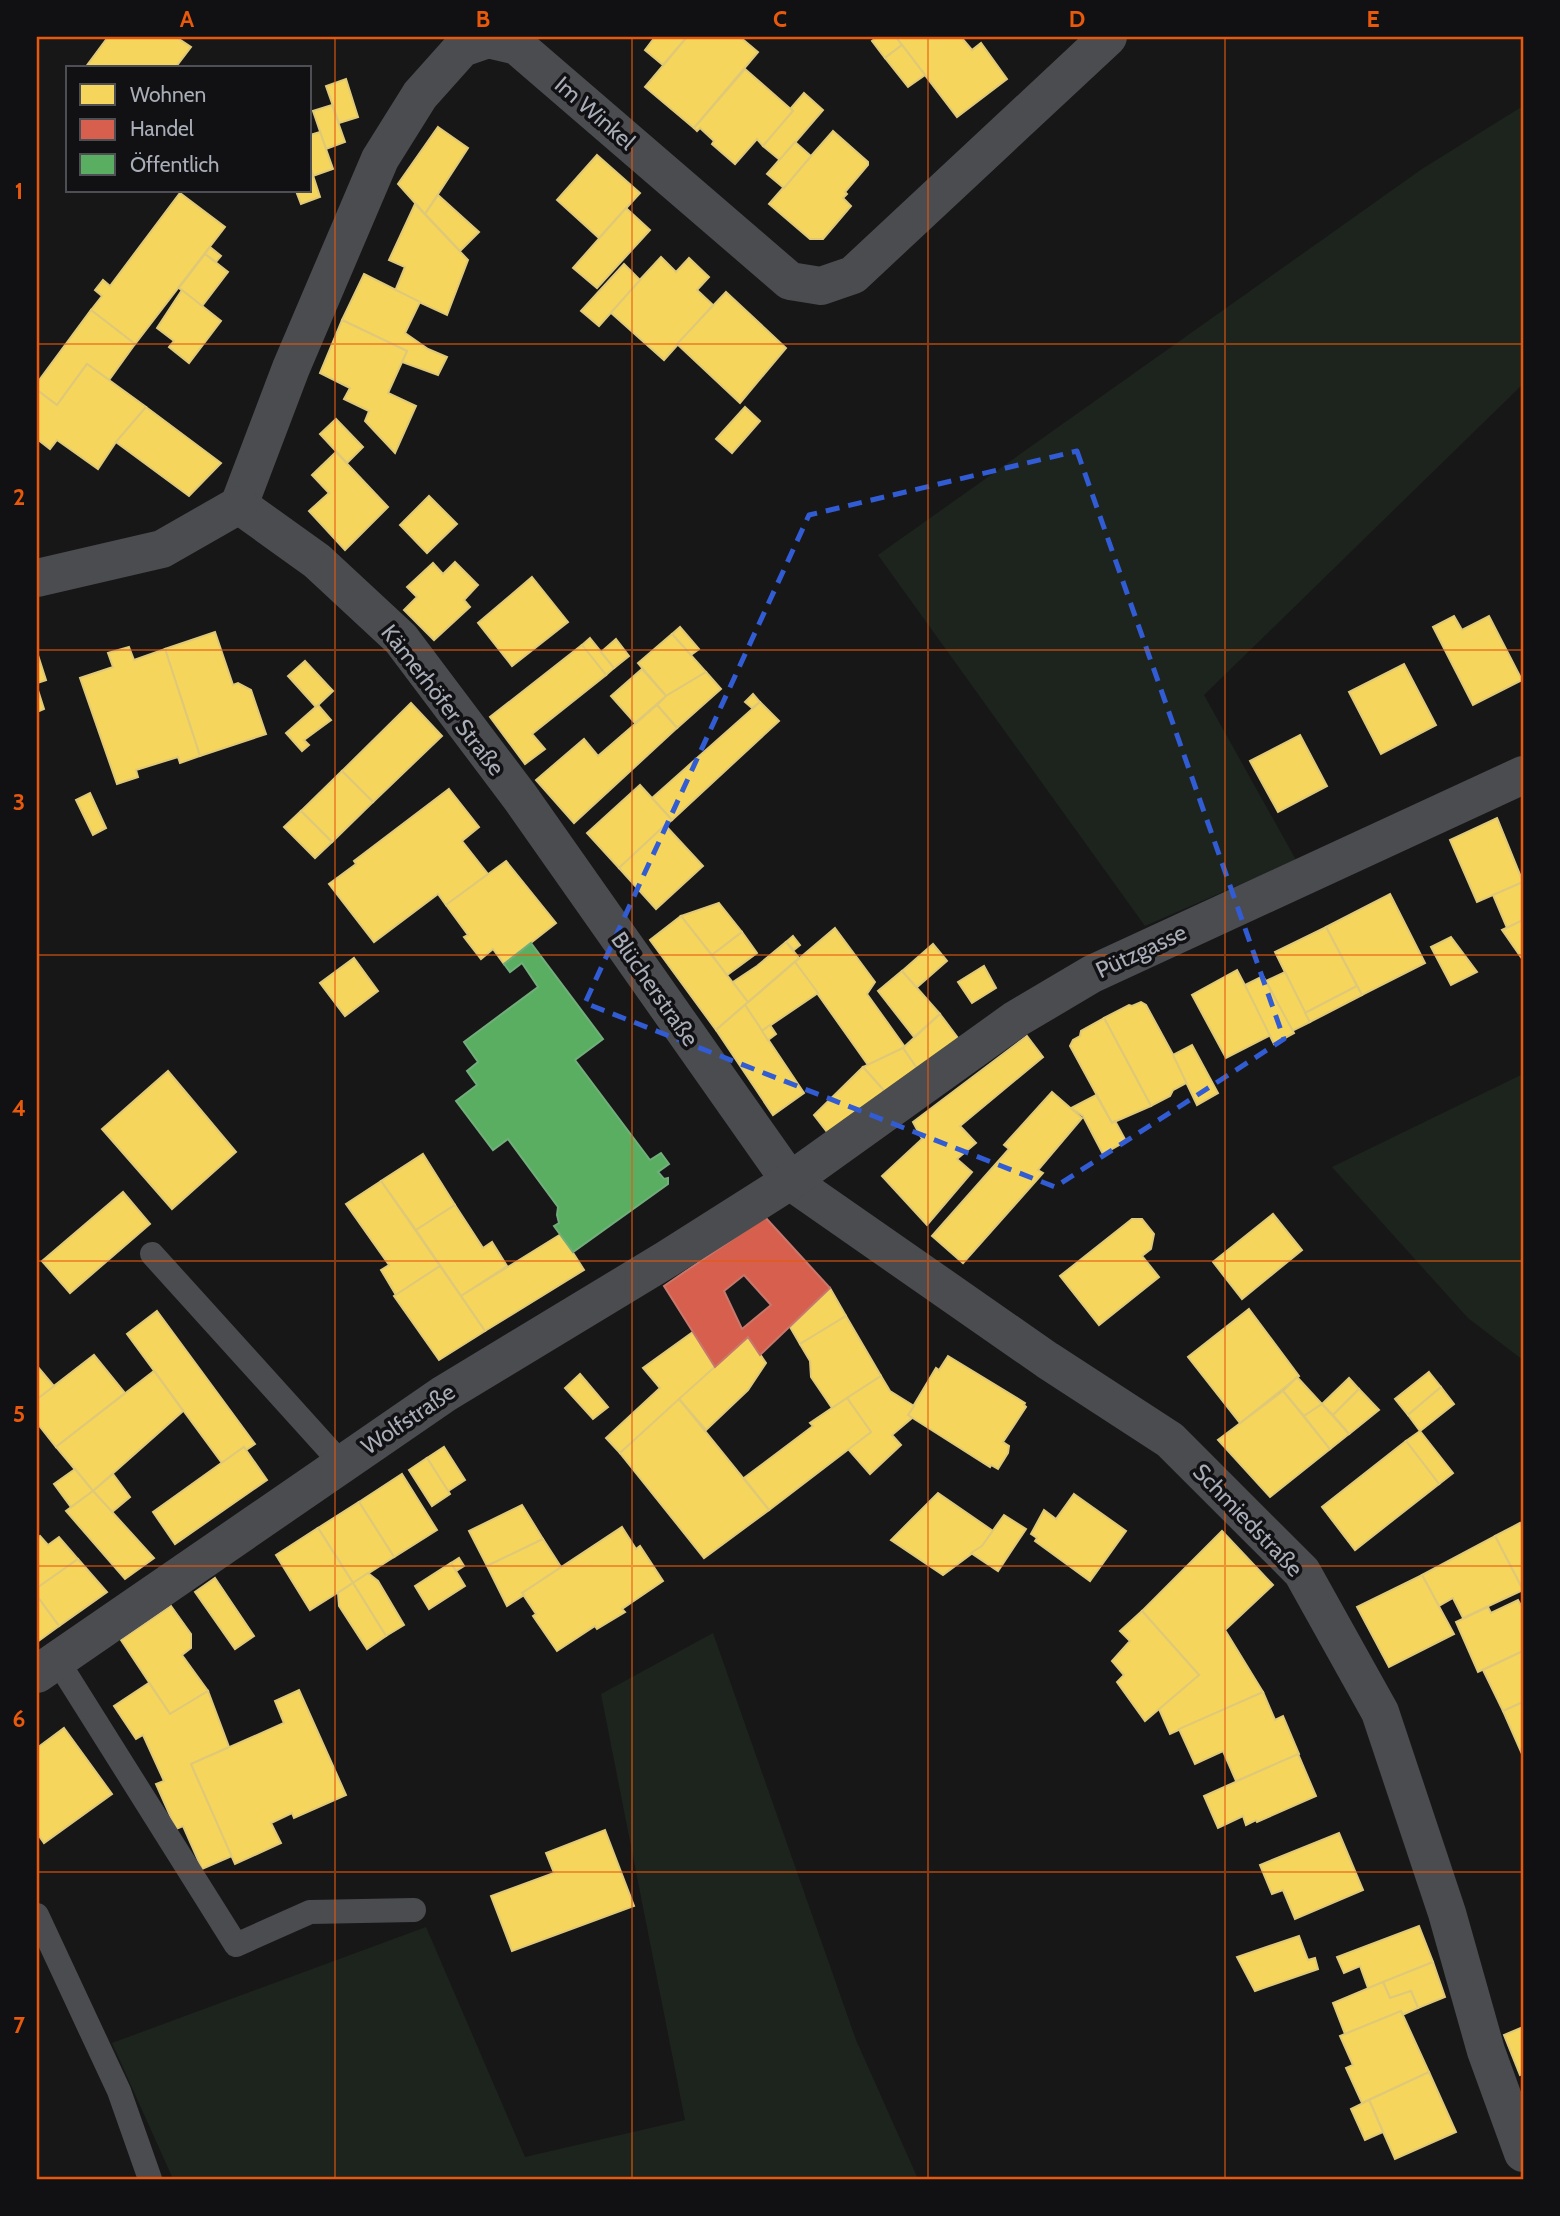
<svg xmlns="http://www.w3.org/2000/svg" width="1560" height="2216" font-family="Cabin,sans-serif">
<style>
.green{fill:#1d241e}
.homes{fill:#f6d55c;stroke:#dfc978;stroke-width:2}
.shops{fill:#d6604d;stroke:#c8776d;stroke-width:2;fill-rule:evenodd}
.public{fill:#5aae61;stroke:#71ae7b;stroke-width:2}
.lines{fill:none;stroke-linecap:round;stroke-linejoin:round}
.lane{stroke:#4b4c50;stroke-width:24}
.street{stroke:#4b4c50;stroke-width:38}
.marked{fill:none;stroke:#325cd3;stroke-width:5;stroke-dasharray:14 9;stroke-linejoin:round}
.grid{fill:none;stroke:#e8590c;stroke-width:2;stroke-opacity:0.55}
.labels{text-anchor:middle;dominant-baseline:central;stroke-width:7;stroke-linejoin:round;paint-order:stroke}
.street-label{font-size:23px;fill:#a8adb8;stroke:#111113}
.neatline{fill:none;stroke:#e8590c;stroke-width:2.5}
.grid-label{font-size:23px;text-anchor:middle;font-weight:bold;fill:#e8590c}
</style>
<rect width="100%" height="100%" fill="#171717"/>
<g class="green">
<polygon points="1523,106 1523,384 1204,695 1296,860 1145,926 878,555 1422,169"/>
<polygon points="1523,1074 1523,1360 1468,1318 1332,1167"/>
<polygon points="713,1633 856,2040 918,2179 173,2179 112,2043 426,1927 525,2157 685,2120 601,1694"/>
</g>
<g class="homes">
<polygon points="108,37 176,37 191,47 175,68 85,68"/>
<polygon points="655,37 687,37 663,65 645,50"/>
<polygon points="687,37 740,37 758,52 694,128 645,87"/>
<polygon points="877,37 896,37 902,45 885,58 872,41"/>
<polygon points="896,37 961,37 972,50 981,43 1007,79 957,117"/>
<polygon points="902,45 925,75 908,87 885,58"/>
<polygon points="745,69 793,111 763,146 757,139 735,164 712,144 714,141 700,128 697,131 694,128"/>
<polygon points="346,79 358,117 339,123 326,86"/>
<polygon points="804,93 823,110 780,160 763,146 793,111 791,108"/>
<polygon points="332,105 345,142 326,149 313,111"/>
<polygon points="438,127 468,148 425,214 398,184"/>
<polygon points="833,131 868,162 868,165 845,192 847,194 843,198 851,206 823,239 810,239 769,204"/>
<polygon points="320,132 333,169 313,176 310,166 310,135"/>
<polygon points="795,142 811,156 784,188 767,174"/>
<polygon points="597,155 640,193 599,238 557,200"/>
<polygon points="310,166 320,197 301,204 296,191 310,191"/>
<polygon points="180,193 225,227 135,344 91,310 102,296 95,290 103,280 110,286"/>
<polygon points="438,195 479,232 460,251 425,214"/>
<polygon points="415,204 468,260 447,315 395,291 405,267 389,260"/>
<polygon points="626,208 650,230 597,288 573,268"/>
<polygon points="210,247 221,256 216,262 205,254"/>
<polygon points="205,254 228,272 202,306 179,288"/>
<polygon points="661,257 676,272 689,258 709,277 697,290 713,305 664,360 610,312"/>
<polygon points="624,264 640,280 599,326 581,311"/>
<polygon points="364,274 420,302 405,333 428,349 447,357 438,375 402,362 407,351 342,320"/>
<polygon points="182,290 221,321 189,363 169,347 174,341 157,328"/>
<polygon points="726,292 786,348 740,403 677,344"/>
<polygon points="91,310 135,344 109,380 87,364 57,405 37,390 37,383"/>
<polygon points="342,320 407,351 388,393 416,406 395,453 365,421 369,411 344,399 350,388 320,373"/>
<polygon points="87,364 146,407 116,442 98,469 57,440 50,449 37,439 37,390 57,405"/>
<polygon points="146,407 221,463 189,496 116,442"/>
<polygon points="745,407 760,421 732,453 716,439"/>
<polygon points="336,419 363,447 347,463 320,434"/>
<polygon points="336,452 388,507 345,550 309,511 329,493 312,475"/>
<polygon points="429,496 457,524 427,553 400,525"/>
<polygon points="455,562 478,585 464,600 470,607 434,640 404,610 417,597 407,587 433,563 443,574"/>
<polygon points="532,577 568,622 512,666 478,623"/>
<polygon points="1454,616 1462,630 1489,616 1522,680 1473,705 1433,627"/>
<polygon points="680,627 699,649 691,655 672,634"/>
<polygon points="215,632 233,685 238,683 251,690 266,734 200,756 165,649"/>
<polygon points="672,634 706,672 666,696 638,663"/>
<polygon points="590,638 614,668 606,675 582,645"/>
<polygon points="616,639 629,656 614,668 601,652"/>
<polygon points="582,645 606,675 532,734 545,749 525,764 490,717"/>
<polygon points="129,647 134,660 165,649 200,756 180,763 178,757 136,770 138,777 117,784 80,678 113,667 108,653"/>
<polygon points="37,652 46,680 37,683"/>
<polygon points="305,661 333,691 316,707 288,676"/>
<polygon points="1404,664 1436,725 1381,754 1349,692"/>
<polygon points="642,669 666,696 635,723 611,696"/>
<polygon points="706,672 721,689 677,728 657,705 666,696"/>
<polygon points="37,687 44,709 37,712"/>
<polygon points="753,694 760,702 752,708 745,702"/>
<polygon points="760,702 779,721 672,820 652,798"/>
<polygon points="411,703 442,736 373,802 342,771"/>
<polygon points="318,705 331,720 304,740 309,745 302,751 286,733"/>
<polygon points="657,705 677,728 574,823 536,780 584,739 598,756"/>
<polygon points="1300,735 1327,786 1278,812 1250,761"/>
<polygon points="342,771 373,802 332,842 301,811"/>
<polygon points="640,785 672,820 619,868 587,833"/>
<polygon points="449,789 479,827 462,841 488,874 446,905 438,894 374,942 329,884 356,864 354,861"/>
<polygon points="90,793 106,828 93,835 76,800"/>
<polygon points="301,811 332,842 315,858 284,827"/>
<polygon points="1497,818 1523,882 1477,902 1450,840"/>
<polygon points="665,825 703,866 656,909 619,868"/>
<polygon points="506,861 556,923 504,964 493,949 481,959 464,937 468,935 446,905"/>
<polygon points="1523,882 1523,920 1507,928 1493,895"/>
<polygon points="1390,894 1425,963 1362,995 1326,927"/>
<polygon points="719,903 742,932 712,955 681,916"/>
<polygon points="681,916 748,1002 716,1030 650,940"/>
<polygon points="1523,920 1523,960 1502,930"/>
<polygon points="1326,927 1357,986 1305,1013 1275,952"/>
<polygon points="835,928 875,982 867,994 905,1047 868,1065 795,962"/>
<polygon points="742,932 757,953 727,975 712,955"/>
<polygon points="793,936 800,945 794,950 786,942"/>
<polygon points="1451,937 1477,972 1451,985 1431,947"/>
<polygon points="786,942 799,958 748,1002 733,982 757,966"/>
<polygon points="933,944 947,961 916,988 902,971"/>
<polygon points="354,958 378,991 345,1016 320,983"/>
<polygon points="795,962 818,993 762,1031 745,1005"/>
<polygon points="984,966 996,988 972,1003 958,982"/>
<polygon points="1237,970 1271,1035 1226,1058 1192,995"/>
<polygon points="902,971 940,1014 914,1037 878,991"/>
<polygon points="1285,972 1310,1022 1292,1031 1266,981"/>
<polygon points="1263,976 1294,1033 1274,1044 1245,985"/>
<polygon points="1357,986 1362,995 1310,1022 1305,1013"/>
<polygon points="1141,1002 1146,1005 1188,1082 1173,1090 1170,1096 1151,1106 1104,1018 1129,1005 1132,1006"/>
<polygon points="745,1005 804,1093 773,1115 716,1030"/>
<polygon points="940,1014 958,1038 918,1070 903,1048"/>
<polygon points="1104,1018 1151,1106 1112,1123 1070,1046 1073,1040 1080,1036 1081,1031"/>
<polygon points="770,1025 776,1034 768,1040 762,1031"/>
<polygon points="1027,1036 1043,1057 960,1126 976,1143 957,1159 972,1172 927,1225 882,1176 922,1139 913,1122"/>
<polygon points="1192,1045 1218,1093 1197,1105 1173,1055"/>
<polygon points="903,1048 918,1070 887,1094 863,1067"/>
<polygon points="863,1067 887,1094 831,1137 814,1115"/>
<polygon points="168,1071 236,1152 172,1209 102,1129"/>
<polygon points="1052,1092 1082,1118 1038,1170 1043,1173 963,1263 932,1236 1009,1149 1004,1145"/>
<polygon points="1096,1095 1112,1123 1115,1121 1126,1141 1103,1154 1083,1116 1071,1108"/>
<polygon points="423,1154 455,1205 416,1230 381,1181"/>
<polygon points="381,1181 440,1266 396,1295 381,1270 389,1265 346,1204"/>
<polygon points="123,1192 150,1224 70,1293 42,1261"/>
<polygon points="455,1205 483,1248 492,1242 507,1266 461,1296 416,1230"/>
<polygon points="1273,1214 1302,1250 1242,1299 1213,1262"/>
<polygon points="1132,1219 1142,1219 1154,1234 1151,1249 1142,1256 1159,1277 1099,1325 1060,1276"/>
<polygon points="561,1234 584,1270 485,1331 461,1296"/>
<polygon points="440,1266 485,1331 439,1360 394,1296"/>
<polygon points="830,1288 846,1316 800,1344 790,1327"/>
<polygon points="1249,1309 1299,1376 1240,1423 1188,1357"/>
<polygon points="157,1311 255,1444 246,1450 244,1447 222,1463 127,1334"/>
<polygon points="846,1316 881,1376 832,1408 811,1377 810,1361 800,1344"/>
<polygon points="693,1332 715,1367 620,1453 606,1438 660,1388 643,1368"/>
<polygon points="748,1337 766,1363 748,1390 706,1430 679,1399"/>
<polygon points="94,1355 125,1393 56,1447 37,1423 37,1399"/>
<polygon points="948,1356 1025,1403 1024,1405 1026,1407 1003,1442 1009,1446 1008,1453 998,1469 991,1465 990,1467 908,1415 936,1368 939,1370"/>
<polygon points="37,1366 54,1386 37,1399"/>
<polygon points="154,1371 183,1411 93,1491 56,1447"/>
<polygon points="1429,1372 1441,1387 1408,1415 1395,1399"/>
<polygon points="580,1374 608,1407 593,1419 565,1388"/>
<polygon points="881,1376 890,1391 914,1406 908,1415 912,1418 892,1435 901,1445 870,1474 848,1449 871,1432 847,1398"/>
<polygon points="1297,1377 1322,1404 1304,1416 1283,1391"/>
<polygon points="1349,1378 1359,1389 1333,1415 1322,1404"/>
<polygon points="1441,1387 1454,1404 1420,1431 1408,1415"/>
<polygon points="1359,1389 1379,1410 1349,1434 1333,1415"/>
<polygon points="1283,1391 1330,1449 1270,1497 1218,1440"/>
<polygon points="847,1398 871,1432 769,1510 744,1478 813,1426 810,1423"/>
<polygon points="679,1399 769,1510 704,1558 620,1453"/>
<polygon points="1322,1404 1349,1434 1330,1449 1304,1416"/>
<polygon points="1420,1431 1453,1473 1439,1484 1406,1441"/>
<polygon points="1406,1441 1439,1484 1355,1550 1322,1507"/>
<polygon points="244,1447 267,1480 175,1544 153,1512"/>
<polygon points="444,1447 465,1480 448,1491 427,1458"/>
<polygon points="427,1458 450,1494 432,1506 409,1470"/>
<polygon points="75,1469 93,1491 71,1507 54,1484"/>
<polygon points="113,1474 130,1497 112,1512 93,1491"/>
<polygon points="402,1474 437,1530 394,1557 359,1502"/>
<polygon points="93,1491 154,1558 125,1579 66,1511"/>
<polygon points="938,1493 993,1531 982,1546 943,1575 891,1540"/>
<polygon points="1074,1494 1126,1531 1090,1581 1035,1541 1037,1538 1031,1534 1044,1510 1056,1519"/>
<polygon points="359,1502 394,1557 353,1583 318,1528"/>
<polygon points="522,1505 543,1539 487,1566 469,1531"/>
<polygon points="1004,1515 1026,1529 998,1571 971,1553 982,1546"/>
<polygon points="1520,1523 1523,1530 1523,1590 1495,1536"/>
<polygon points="622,1527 636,1549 640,1546 663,1581 622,1609 625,1612 597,1629 595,1626 557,1651 533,1616 536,1614 522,1593"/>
<polygon points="318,1528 353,1583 310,1610 276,1555"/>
<polygon points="1222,1531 1273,1585 1225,1630 1263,1692 1170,1734 1159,1709 1199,1675 1142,1611"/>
<polygon points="40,1536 48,1545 59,1537 78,1559 37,1588 37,1539"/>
<polygon points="1495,1536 1523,1590 1463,1618 1453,1598 1439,1606 1422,1575"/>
<polygon points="543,1539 561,1567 522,1593 524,1595 507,1606 487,1566"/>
<polygon points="459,1558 464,1566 456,1571 451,1563"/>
<polygon points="78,1559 107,1592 59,1626 37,1596 37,1588"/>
<polygon points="451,1563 465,1586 429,1609 415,1586"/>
<polygon points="368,1573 378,1581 404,1625 386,1636 353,1583"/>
<polygon points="1422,1575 1454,1634 1389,1667 1357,1607"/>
<polygon points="215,1578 254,1636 235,1649 195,1592"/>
<polygon points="353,1583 386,1636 367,1649 339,1606 338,1593"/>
<polygon points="37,1596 59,1626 37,1642"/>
<polygon points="1518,1600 1523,1609 1523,1651 1478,1672 1456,1622 1488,1607 1491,1613"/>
<polygon points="171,1606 191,1634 191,1648 182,1655 208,1691 170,1714 121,1640"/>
<polygon points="1142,1611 1199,1675 1145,1721 1117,1682 1124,1675 1112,1661 1130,1641 1120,1631"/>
<polygon points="1523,1651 1523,1702 1503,1711 1483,1670"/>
<polygon points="149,1683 170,1714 208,1691 229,1747 191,1764 232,1856 202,1869 183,1826 176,1829 156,1784 164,1781 143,1735 136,1739 114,1706"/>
<polygon points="299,1690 346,1795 294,1818 292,1813 271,1823 281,1843 235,1864 191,1764 284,1723 275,1701"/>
<polygon points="1263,1692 1275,1720 1283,1716 1299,1754 1236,1781 1223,1751 1195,1764 1179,1729"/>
<polygon points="1523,1702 1523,1753 1522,1754 1503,1711"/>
<polygon points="64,1728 112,1794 44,1843 37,1833 37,1748"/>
<polygon points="1298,1754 1316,1796 1257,1822 1256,1820 1246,1825 1243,1816 1218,1828 1204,1796"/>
<polygon points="605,1830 634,1906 512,1951 491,1896 554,1873 546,1853"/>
<polygon points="1339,1833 1363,1890 1295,1919 1283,1890 1272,1894 1260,1865"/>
<polygon points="1419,1926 1433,1962 1368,1988 1360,1966 1344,1973 1337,1957"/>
<polygon points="1299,1936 1308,1960 1315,1958 1318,1969 1255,1991 1237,1957"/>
<polygon points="1433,1962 1445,1997 1418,2008 1411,1991 1390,1998 1383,1982"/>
<polygon points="1383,1982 1390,1998 1411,1991 1418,2008 1402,2015 1401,2011 1345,2034 1333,2003"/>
<polygon points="1401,2011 1429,2072 1362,2103 1346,2068 1353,2065 1340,2036"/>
<polygon points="1523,2027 1523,2074 1520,2075 1504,2035"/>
<polygon points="1429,2072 1456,2132 1395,2159 1369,2100"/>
<polygon points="1369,2100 1383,2132 1365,2140 1351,2109"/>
</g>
<path class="shops" d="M765,1217L830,1288L760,1355L748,1337L715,1367L664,1286ZM744,1275L771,1305L742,1329L724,1291Z"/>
<polygon class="public" points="531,943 603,1039 575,1060 650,1160 661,1153 669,1164 658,1172 664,1179 668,1178 668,1184 573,1252 554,1226 559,1223 557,1215 558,1207 508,1139 493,1150 456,1101 477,1085 467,1071 478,1062 464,1042 538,987 522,963 510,972 504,964"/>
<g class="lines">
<g class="lane">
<polyline points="152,1254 342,1464"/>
<polyline points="57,1660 236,1945 310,1912 414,1910"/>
<polyline points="37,1915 119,2091 150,2179"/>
</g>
<g class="street">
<polyline points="239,505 317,561 401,639 520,797 790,1181 1047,1360 1170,1440 1302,1572 1380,1712 1447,1913 1486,2051 1523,2153"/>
<polyline points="239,505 291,368 380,159 420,95 462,48 488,39 517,46 790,281 821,286 853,275 1108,37"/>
<polyline points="37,578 162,549 239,505"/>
<polyline points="37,1674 444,1394 667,1259 790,1181 1016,1019 1092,974 1523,775"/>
</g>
</g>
<path class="marked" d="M1077,451L1284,1039L1055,1187L585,1003L809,515Z"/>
<path class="grid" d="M335,37V2179M632,37V2179M928,37V2179M1225,37V2179M37,344H1523M37,650H1523M37,955H1523M37,1261H1523M37,1566H1523M37,1872H1523"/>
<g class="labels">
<g class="street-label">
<text transform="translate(595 113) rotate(41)">Im Winkel</text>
<text transform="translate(443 700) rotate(52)">Kämerhöfer Straße</text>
<text transform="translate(1141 951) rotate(-25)">Pützgasse</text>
<text transform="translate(655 989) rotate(55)">Blücherstraße</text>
<text transform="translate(408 1419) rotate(-34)">Wolfstraße</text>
<text transform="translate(1248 1520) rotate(46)">Schmiedstraße</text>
</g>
</g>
<rect width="1560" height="2216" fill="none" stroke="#111113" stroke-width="77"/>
<rect x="66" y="66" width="245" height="126" fill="#111113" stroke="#4d4f55" stroke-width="2"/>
<rect x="80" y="84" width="35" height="21" fill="#f6d55c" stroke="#4d4f55" stroke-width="2"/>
<text x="130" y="102" font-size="21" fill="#a8adb8">Wohnen</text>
<rect x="80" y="119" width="35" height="21" fill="#d6604d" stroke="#4d4f55" stroke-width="2"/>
<text x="130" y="136" font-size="21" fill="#a8adb8">Handel</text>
<rect x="80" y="154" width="35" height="21" fill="#5aae61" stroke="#4d4f55" stroke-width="2"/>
<text x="130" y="172" font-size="21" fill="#a8adb8">Öffentlich</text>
<rect x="38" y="38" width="1484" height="2140" class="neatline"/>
<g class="grid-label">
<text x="187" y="27">A</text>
<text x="483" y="27">B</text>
<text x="780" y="27">C</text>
<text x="1077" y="27">D</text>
<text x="1373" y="27">E</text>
<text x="19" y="199">1</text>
<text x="19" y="505">2</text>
<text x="19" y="810">3</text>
<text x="19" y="1116">4</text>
<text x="19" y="1422">5</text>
<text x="19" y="1727">6</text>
<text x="19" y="2033">7</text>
</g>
</svg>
